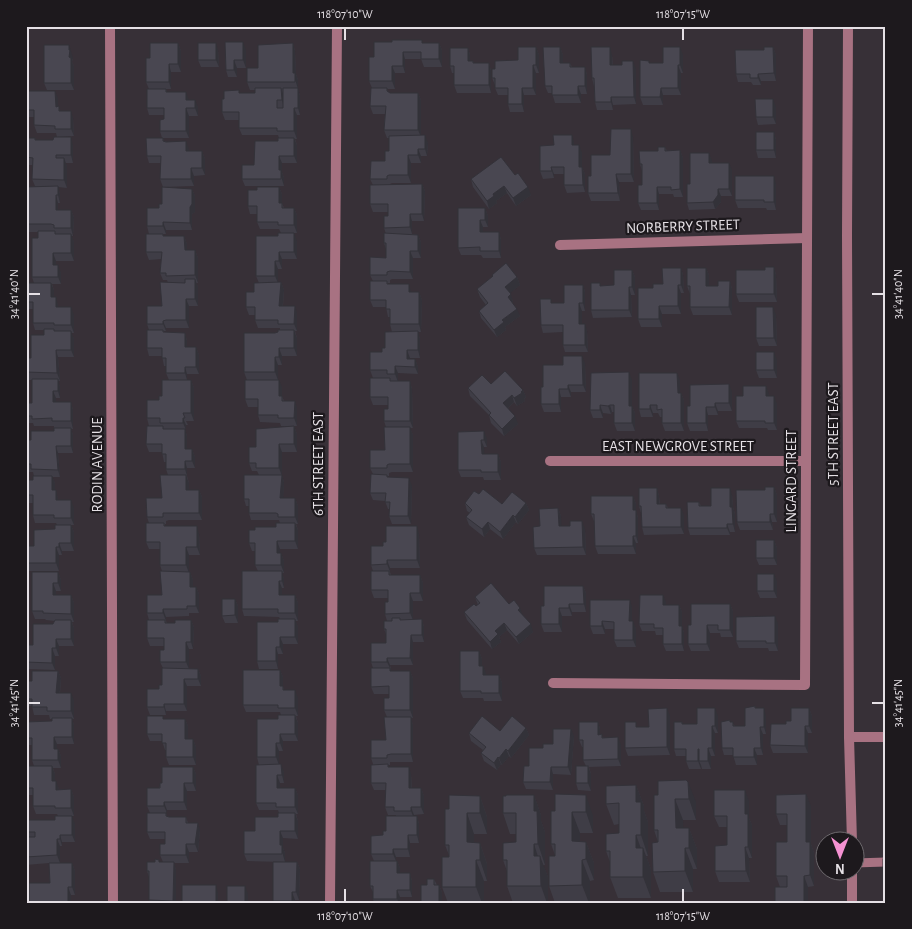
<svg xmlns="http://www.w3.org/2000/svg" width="912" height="929" viewBox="0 0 912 929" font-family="'Alegreya Sans',sans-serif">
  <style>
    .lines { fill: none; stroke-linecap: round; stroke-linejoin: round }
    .service { stroke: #a87282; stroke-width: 9 }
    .minor { stroke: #a87282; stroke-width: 10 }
    .tertiary { stroke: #a87282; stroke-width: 10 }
    .wall { fill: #3f3d46 }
    .shaded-wall { fill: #333239 }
    .building { fill: #494751; stroke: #333239 }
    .ticks { fill: none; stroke: #e5e0e5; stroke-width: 2 }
    .labels { text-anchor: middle; stroke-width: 4.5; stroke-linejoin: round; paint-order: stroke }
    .street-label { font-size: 15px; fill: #e5e0e5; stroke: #1d191d }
    .neatline { fill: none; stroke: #e5e0e5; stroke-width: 2 }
    .ticks-label { font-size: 12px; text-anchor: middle; fill: #e5e0e5 }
  </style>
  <rect width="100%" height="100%" fill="#373037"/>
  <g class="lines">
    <path class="service" d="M854,863L886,862"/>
    <g class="minor">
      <path d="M110,26L113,903"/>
      <path d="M560,245L807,238"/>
      <path d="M550,461H806"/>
      <path d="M553,683L805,685L808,26"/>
      <path d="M849,737H886"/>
      <path d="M330,903L337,26"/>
    </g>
    <g class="tertiary">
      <path d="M848,26L847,235L849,737L852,842"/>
      <path d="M852,872V903"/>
    </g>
  </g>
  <g class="wall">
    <path d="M225,42L246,50V68H237V77H228L226,70Z"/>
    <path d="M178,43L181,51V72H171V89H166L167,92L189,100L198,107V116H189V138H163L164,141L189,149V151H202L205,159V175L194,176V186L163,187L160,179L161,163H149L147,156L162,138L160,131L164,119V115H149L147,108L149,89L146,82L150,58Z"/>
    <path d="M293,43L295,51L296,74L298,80V89L300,96V115H297V139H295L297,145V163H282V172L284,178V186H245L242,179L278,141L279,138L278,135H242L239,128V120H225L222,112L224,99L240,93H255V90H250L247,82L258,68Z"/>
    <path d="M422,43H439L442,50V67H424L421,59H405V73H395V89H387L388,92L390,93H418L421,100V135L428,143L427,156H421V163H411V183H392L390,184V185L422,184L425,191L424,221H412V234L418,235L421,242V258H413V279H392L390,280V283H388V284L411,292H419L422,300L421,332H418L420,339V358H410V359H415L418,367V374L398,373V381H410L412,389L413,428H410L413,435V472H392L389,473V476H387L388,477L412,486L411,524H392L389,516V509H388L385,501L373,500L370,493L373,474L370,468L385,450L386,427L384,421L388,409V405H373L370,397L373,378L370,370L385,348L392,332L390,324V317H388L386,307H373L370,300L373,281L370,275L386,258V249L384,243L386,234L384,228L388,216V212H373L370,204L373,185L370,179L385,161L389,151V138H387L384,130L385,114H373L370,106L372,88L369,81L374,57Z"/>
    <path d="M536,47L539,55V73H536V95H524V112H510L508,104V95H498L495,88V85L492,78L495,69L518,60Z"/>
    <path d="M560,47L563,55V63H570L572,67H585L587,75V94H581V103H555L552,93H548L545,86Z"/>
    <path d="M773,47L776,55V81H761V85H753L751,82H738L736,74L764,50Z"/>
    <path d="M468,48L470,55V61H473L474,63H489L491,71V93H457L454,85V73H452L450,66Z"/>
    <path d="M218,50L219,67H201L198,60Z"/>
    <path d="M612,55L613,65L636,69V104L613,105V110H597L595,102L594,86L592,78Z"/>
    <path d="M683,55V73H681V95H663V105H643L640,97L663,63Z"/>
    <path d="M73,58L72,62L74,66V90H47L44,83Z"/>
    <path d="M26,91L58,98V106L60,111L73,118L74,136L57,137L56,133H37L34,125V117H27L26,115Z"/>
    <path d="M776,107V124L758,125L756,117Z"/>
    <path d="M774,132L776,140V158H758L756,150Z"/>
    <path d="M633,137L634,182H619L620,201H591L588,193L591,176L610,155Z"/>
    <path d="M26,138H35L36,140L73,145V163H65L67,166V188L58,187L60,194V203H58V210H71L74,217L73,236H71L74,242V261H56V265L61,273V284H52L54,290V297L58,305V307L74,315V333H71L74,339V357H58L60,381H58L60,387V398H56V402H71L73,410V429H71L73,435V453H58L60,477H52L55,483V490H56L58,500L74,508V525H71L74,532V551H62V555H59V571H28L26,566V546H34L55,529L57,525L56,523H35L33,515V503H28L26,499V480H33L34,476L33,472H26V440H31L54,431V426H34L33,423H26V403H32V380H26V358H31L44,335V330H35L33,323V309H26V283H34L32,277L38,238V232H26V187H46L35,186L32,179L33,165H26Z"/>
    <path d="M574,142V145L582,153V167L585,174V192L567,193L564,185V174H554V178L543,179L540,171L554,145Z"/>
    <path d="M665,147L667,151L680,150L683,158V197H674L673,194H659V210H641L638,203L642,185V171L640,164Z"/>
    <path d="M709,153L712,163L732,170V196H721V202L715,209L689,210L687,203L690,184Z"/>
    <path d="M515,175L531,195L516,206L507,193L496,201L497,203L489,209L473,187L471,179Z"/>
    <path d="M776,184V210H767L766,208H738L735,200Z"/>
    <path d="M279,187L282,194V203L284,208H294L297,215V233H281L279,229H260L257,222V214H250L248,206L257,190Z"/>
    <path d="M192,189L195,196V212L192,214V230H166V234H149L147,226L159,208Z"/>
    <path d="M485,208L488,216V227H483V232H499L501,240V258H483L481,255H461L458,248Z"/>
    <path d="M163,234L164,236H184L187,244V250H195L198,258V283H196L198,287V306H189V328H166V331H164V332L185,333L187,341V347H196L199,355V374H187V380H191L194,388V421H186L188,425H186L185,430L187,436V449H192L195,457V468H187V476L189,483V490H199L202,497V520H169L166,521V524H165V526L199,534L200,555H189V572H190L193,580V587H196L199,594V613H189V616L166,617V621L167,623H175L191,620L194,627L193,649H189V669H198L201,676V686H187V711H166V715H150L147,707L162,685L163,668L160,662L164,650V646H150L147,638L149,620L147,613L162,595V571L160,565V549H149L146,542L149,523L147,517L162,498L168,475L166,469V462H164L162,452H149L146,444L161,426H149L147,418L162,396L169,380L166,373V366H164L162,356H149L147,348L149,330L147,324L162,306L168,283L167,280H163L160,273L161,259L149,260L146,252Z"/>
    <path d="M256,236L297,241V259H282V269H278V282H281L284,290L283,306L297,313V331H295L297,338V356H282V365H278V380H247L244,372L275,333L278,332L280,330V328H258L255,320V315H249L246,307L254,292L259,283L256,276Z"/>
    <path d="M774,267L776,275L777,302H739L736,294L765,270Z"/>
    <path d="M681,268L683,275L684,293H681V314H662V327H641L638,319L653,288L663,284Z"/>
    <path d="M706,268L709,275V286H718L730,281L732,289V315H693L690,307V294L687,286Z"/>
    <path d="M632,270L635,277V295H631L632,317L593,318L591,310L601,286L614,285Z"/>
    <path d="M492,275L517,277L520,285L510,293L513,302L512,303L520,316L505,327L506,330L497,337L481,318L479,311L486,305L480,297L477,289L493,277Z"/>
    <path d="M583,285L585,292V311H582V324L587,331L588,352H565L563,345V332L543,333L541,325L553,303H564Z"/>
    <path d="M776,315L777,346H759L756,338Z"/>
    <path d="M777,360V378H759L756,370Z"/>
    <path d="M585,363L586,392H571V397H561V412H544L541,404L543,387L563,365Z"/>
    <path d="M632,380V406L635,413V431H617L614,423V412H612L611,414L603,413V418H593L590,410Z"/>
    <path d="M680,380V393H681L684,400V431H665L662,423V417H660L658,413H653V417H641L639,409Z"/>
    <path d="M491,384L523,390L526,397L524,399L525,401L517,406L514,402L508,408L518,424L504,436L491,423L489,415L470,396L468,388Z"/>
    <path d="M766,386L769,396L777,404V430H768L767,428H739L736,421L743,396Z"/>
    <path d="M282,387V396L284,401L297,408V426H281L280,423L260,422L258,415V407H248L245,399Z"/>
    <path d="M732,392V411H718V415H708V431H690L687,423L690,406Z"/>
    <path d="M294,426L297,434V452H282V476L284,482L283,498H295L298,506V524H296L298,530V549H280V553H281L284,561V573H282L284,579V588H282V595H295L298,603V621H295L298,627V644H283V654H278V669H259L257,661L278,622L280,619L279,617L244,616L242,609L258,571L255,565V551H252L249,543L255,530L276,527L280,523L279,520H251L249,513V506H246L244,499L259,475L257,471H252L249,463L256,447Z"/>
    <path d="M458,432L487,439V447H484V454H498L501,462V480H484L483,477H461L458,470Z"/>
    <path d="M774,487L777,495V522H772L773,530H740L737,522L765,490Z"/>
    <path d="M657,488L659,496L660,504H666L668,508L684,515V534L644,535L642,527L641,513L639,506Z"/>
    <path d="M479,494L502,504L526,503L529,510L518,524L516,522L503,539L490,529L484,537L469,525L466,517L470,513L467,511L465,503Z"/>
    <path d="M732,495L733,507L735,514V532H730V535H690L688,528L699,502L701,506H711Z"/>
    <path d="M633,496L636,504V510L638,518V543H636V554H598L595,546V521H594L591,514Z"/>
    <path d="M558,508L561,516V526L585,529L586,555H537L534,548L540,526Z"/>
    <path d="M419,534L420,568H390V572L391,575H420L423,583V601H413V620L422,619L424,627V642H413V665H390L391,671H410L413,678V718H411L413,725V762H390V765H388L389,767L411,774L412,788H421L424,796V814L414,815V816H417L419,824V843H410V857H396V861H397L400,868V873H410L412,881V897H400V903H374L373,899V892L370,886L374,861L371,854L396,816V815H388L385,807L386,790H374L371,783L373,764L371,758L386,740L387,717L384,710L389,698V694H374L371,687L373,668L371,662L386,643V634L384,629L387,621L385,614L388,602V598H374L371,590L373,571L371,565L386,542Z"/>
    <path d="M774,540L777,548V565H759L756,558Z"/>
    <path d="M58,572L61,580V591H56V595H71L74,603V622H72L74,628V646H59V656H55V670L27,669L26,667V645H33L53,624L55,621L46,620L45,619H35L32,611Z"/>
    <path d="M777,581V598H760L757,591Z"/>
    <path d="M583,586L586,593V612H572V616H562V632H544L541,624L544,606Z"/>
    <path d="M475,597L509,604L523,616L533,632L519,644L507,630L499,637L501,642L492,649L467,620L464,612L478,605Z"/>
    <path d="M235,599L238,606V623H225L222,616Z"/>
    <path d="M666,602V605H679L682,612V626L684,633V651H666L663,644V635H656L655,631H642L639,624Z"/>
    <path d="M730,604L733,611V637H721L720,633H710V651H691L688,644L691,625Z"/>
    <path d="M632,607V621L636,629V647H617L614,640V629H605V634H593L590,626Z"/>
    <path d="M778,624V651H769L768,648H739L736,641Z"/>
    <path d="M479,651L482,659V666H483L486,675H499L502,683V701H484L483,698H463L460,691Z"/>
    <path d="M280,670L283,677V686L284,690L298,698V716H296L298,723V741H283V751H279V764L284,772V783H280V788H295L298,795V814H296L298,821V839L283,838V848L285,853V862L247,861L244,854L255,831L278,817L279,813L278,810H259L256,803L259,765L257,757L281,715L280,712H246L243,705Z"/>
    <path d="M58,671L61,678L60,693L74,700V719H72L74,725V744H57V749H58L61,756V768H53L55,774V781L59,789V790L71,789L74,797V816H58L57,814H36L33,806V795H28L26,789V766H34L32,760V745H28L26,739V722L52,721V719H50L49,715H34L32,706H26V681H32Z"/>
    <path d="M755,706L756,708L766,716V734H763V755H757V765H736L733,755H724L722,748L731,722L735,726H745Z"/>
    <path d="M809,708L812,716V733H808V753H773L770,745L786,724Z"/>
    <path d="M670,716V755L628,756L625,748L638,727H649Z"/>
    <path d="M718,716V733H715V756H711V769H702L701,765V769H689L686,761V756H676L674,749L682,722L683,724H697Z"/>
    <path d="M165,719H185L188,726V739H193L196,747V765H169L166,757V750H165L162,741H150L147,734Z"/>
    <path d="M598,722L600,729V735L604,738L621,745V766L589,767L591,774V791L578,790L576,783L586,766L583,760V747H582L579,740Z"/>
    <path d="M526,728L529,735L511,758L509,756L502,765L501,764L497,770L484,761L481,753L483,750L471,741L469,733Z"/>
    <path d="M574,736L571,775L553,774V790L526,789L523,782L529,766L543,748Z"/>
    <path d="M193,767L196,774V791H187V810H167L166,813L167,816L169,817H186L188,823L200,830L198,852H189V863H174L176,870V903H150L149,900V877L147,871L159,860V862H163L160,855L165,844V839H150L147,832L150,813L147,806L162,783Z"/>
    <path d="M658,781L696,802V820H683V828H689L697,849V869H693V892H660L653,872L658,842L654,830L658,795Z"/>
    <path d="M636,785L644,806V811L648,822V856H646L651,869V898H618L610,877V862L606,851L619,833V824L614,825L606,804Z"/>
    <path d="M555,794L593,816V833H580V842H586L594,863V880L590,881V903H555L549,886L555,855L551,844L555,811Z"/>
    <path d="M534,795L541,815V821L545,832V865H543L548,877V903H513L507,886V871L503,860L516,842V834H510L503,813Z"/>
    <path d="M480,796L487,817V834H474V843H480L487,864V881H484V903H448L442,887L449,855L445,845L449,809Z"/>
    <path d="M749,801V818L752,825V858H749L750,882H719L715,871L727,845V827H719L714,816Z"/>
    <path d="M811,806V844L814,853V886L808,887V903H775L780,887L776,876L787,842V825H780L776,814Z"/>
    <path d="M26,820L75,824V842H62V846H60V863H72L75,871V895H71V903H29V902L50,883L49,863L26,865Z"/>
    <path d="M886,859V890L883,883Z"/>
    <path d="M297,862L300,869L299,900H295V903H273V901Z"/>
    <path d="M434,879L437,885H439L442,892V903H421V902L427,885Z"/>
  </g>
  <g class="shaded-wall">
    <path d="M243,42L246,50V68L243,60Z"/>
    <path d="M178,43L181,51V72L178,64Z"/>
    <path d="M216,43L218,50L219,67L216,60Z"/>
    <path d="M293,43L295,51L296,74L298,80V89L300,96V115L298,108V89L293,73Z"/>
    <path d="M439,43L442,50V67L439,59Z"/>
    <path d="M69,45L73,58L72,62L74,66V90L71,83L69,57Z"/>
    <path d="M536,47L539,55V73L536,65Z"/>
    <path d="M560,47L563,55V71L560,63Z"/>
    <path d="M610,47L612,55L613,73L610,65Z"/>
    <path d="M680,47L683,55V73L680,65Z"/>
    <path d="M773,47L776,55V81L774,73Z"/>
    <path d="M468,48L470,55V69L468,61Z"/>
    <path d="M403,52L405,59V73L403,66Z"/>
    <path d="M234,60L237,68V77L234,70Z"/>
    <path d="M633,61L636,69V104L634,97Z"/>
    <path d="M489,63L491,71V93L489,85Z"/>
    <path d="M169,64L171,72V89L169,82Z"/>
    <path d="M533,65L536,73V95L533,88Z"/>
    <path d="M678,65L681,73V95L678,88Z"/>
    <path d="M392,66L395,73V89L392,81Z"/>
    <path d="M585,67L587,75V94L585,86Z"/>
    <path d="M758,74L761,81V85L758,78Z"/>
    <path d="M578,86L581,94V103L578,95Z"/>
    <path d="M281,88L284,96V108L282,100Z"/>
    <path d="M522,88L524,95V112L522,104Z"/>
    <path d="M661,88L663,95V105L660,97Z"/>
    <path d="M55,91L58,98V114L56,107Z"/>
    <path d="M186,92L189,100V107L186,100Z"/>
    <path d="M418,93L421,100V137L418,130Z"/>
    <path d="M611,97L613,105V110L611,102Z"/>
    <path d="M773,99L776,107V124L773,117Z"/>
    <path d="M195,100L198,107V116L195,108Z"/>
    <path d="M186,108L189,116V138L186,131Z"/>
    <path d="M294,108L297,115V139L294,131Z"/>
    <path d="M71,111L73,118L74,136L71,129Z"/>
    <path d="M631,129L633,137L634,182L631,174Z"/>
    <path d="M774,132L776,140V158L774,150Z"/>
    <path d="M425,135L428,143L427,156L425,149Z"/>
    <path d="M572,135L574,142V153L572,145Z"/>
    <path d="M71,137L73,145V163L71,155Z"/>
    <path d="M294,138L297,145V163L294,156Z"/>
    <path d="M186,141L189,149V159L186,151Z"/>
    <path d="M579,145L582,153V174L579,167Z"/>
    <path d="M418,149L421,156V163L418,155Z"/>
    <path d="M680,150L683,158V197L680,189Z"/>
    <path d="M202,151L205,159V175L202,168Z"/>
    <path d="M709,153L712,161V170L709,163Z"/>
    <path d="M408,155L411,163V183L408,175Z"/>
    <path d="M279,156L282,163V172L284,178V186L279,170Z"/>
    <path d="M64,158L67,166V188L64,180Z"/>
    <path d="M729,163L732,170V196L729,189Z"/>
    <path d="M551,167L554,174V178L552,171Z"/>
    <path d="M582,167L585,174V192L583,185Z"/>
    <path d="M191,168L194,176V186L191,179Z"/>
    <path d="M616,174L619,182L620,201L618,193Z"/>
    <path d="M774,176L776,184V210L774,202Z"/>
    <path d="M422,184L425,191L424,221L422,214Z"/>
    <path d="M58,186L60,194V203L58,195Z"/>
    <path d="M504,186L507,193L496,201L497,203L489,209L487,201L493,194Z"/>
    <path d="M279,187L282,194V211L279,203Z"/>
    <path d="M528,187L531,195L516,206L513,198Z"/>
    <path d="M657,187L659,194V210L657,203Z"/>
    <path d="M192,189L195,196V212L192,214V230L190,223V207Z"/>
    <path d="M718,189L721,196V202L715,209L713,202Z"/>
    <path d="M56,195L58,203V217L56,210Z"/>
    <path d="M294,208L297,215V233L294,225Z"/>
    <path d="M485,208L488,216V227L485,220Z"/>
    <path d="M71,210L74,217L73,236L71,228Z"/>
    <path d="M410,214L412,221V234L410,227Z"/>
    <path d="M480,220L483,227V240L480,232Z"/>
    <path d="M163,222L166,230V234L163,226Z"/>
    <path d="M499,232L501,240V258L499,251Z"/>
    <path d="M294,233L297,241V259L294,252Z"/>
    <path d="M71,234L74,242V261L71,253Z"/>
    <path d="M418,235L421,242V258L418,251Z"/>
    <path d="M184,236L187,244V258L185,250Z"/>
    <path d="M195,250L198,258V283L195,275Z"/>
    <path d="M410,251L413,258V279L410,272Z"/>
    <path d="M279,252L282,259V269L279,261Z"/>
    <path d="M53,253L56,261V273L53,265Z"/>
    <path d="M275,261L278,269V283L275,276Z"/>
    <path d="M58,265L61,273V284L58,277Z"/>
    <path d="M774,267L776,275L777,302L774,294Z"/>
    <path d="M681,268L683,275L684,293L681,285Z"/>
    <path d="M706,268L709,275V293L706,286Z"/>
    <path d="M632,270L635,277V295L632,287Z"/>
    <path d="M517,277L520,285L508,295L505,287Z"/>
    <path d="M195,279L198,287V306L195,299Z"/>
    <path d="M730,281L732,289V315L729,307Z"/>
    <path d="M281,282L284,290L282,313L279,306Z"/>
    <path d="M51,283L54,290V305L51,297Z"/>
    <path d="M409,284L411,292V300L409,292Z"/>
    <path d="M583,285L585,292V311L583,303Z"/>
    <path d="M678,285L681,293V314L678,306Z"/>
    <path d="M629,287L631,295L632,317L629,310Z"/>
    <path d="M419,292L422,300L421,332L419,324Z"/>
    <path d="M511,294L513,302L510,305L508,297Z"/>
    <path d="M56,297L58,305V315L56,307Z"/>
    <path d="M186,299L189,306V328L186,320Z"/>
    <path d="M579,303L582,311V331L579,324Z"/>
    <path d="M295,306L297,313V331L294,324Z"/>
    <path d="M659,306L662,314V327L659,319Z"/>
    <path d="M71,307L74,315V333L71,325Z"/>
    <path d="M773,307L776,315L777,346L774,338Z"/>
    <path d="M517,309L520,316L505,327L506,330L497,337L494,330L502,320Z"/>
    <path d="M163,321L166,328V331L163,324Z"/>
    <path d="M585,324L587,331L588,352L585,345Z"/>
    <path d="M294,330L297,338V356L294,348Z"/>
    <path d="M71,331L74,339V357L71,350Z"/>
    <path d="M418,331L420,339V358L418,350Z"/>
    <path d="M185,333L187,341V355L185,347Z"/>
    <path d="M196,347L199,355V374L196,367Z"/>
    <path d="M279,348L282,356V365L279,357Z"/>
    <path d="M56,350L58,357L60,381L57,373Z"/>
    <path d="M407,350L410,358V367L407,359Z"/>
    <path d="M774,352L777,360V378L774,370Z"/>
    <path d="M582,356L585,363L586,392L583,385Z"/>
    <path d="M275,357L278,365V380L275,372Z"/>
    <path d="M415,359L418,367V374L415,367Z"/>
    <path d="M395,366L398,373V382L395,374Z"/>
    <path d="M185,367L187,374V380L185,373Z"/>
    <path d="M629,372L632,380V413L629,406Z"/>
    <path d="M677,373L680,380V400L678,393Z"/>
    <path d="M58,379L60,387V398L58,391Z"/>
    <path d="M191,380L194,388V421L191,413Z"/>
    <path d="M279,380L282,387V403L279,396Z"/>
    <path d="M410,381L412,389L413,428L410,421Z"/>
    <path d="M729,384L732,392V411L729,403Z"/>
    <path d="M568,385L571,392V397L568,389Z"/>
    <path d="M766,386L769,394V404L766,396Z"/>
    <path d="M559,389L561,397V412L559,404Z"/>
    <path d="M523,390L526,397L524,399L525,401L517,406L514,398Z"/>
    <path d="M53,391L56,398V410L53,402Z"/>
    <path d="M681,393L684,400V431L681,423Z"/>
    <path d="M512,395L514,402L506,410L503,403Z"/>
    <path d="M774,396L777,404V430L774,423Z"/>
    <path d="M295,401L297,408V426L294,418Z"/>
    <path d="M71,402L73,410V429L71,421Z"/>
    <path d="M715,403L718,411V415L715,407Z"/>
    <path d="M600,405L603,413V418L600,410Z"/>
    <path d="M610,405L612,412L611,414L608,406Z"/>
    <path d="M650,405L653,413V417L650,409Z"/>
    <path d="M632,406L635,413V431L632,423Z"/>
    <path d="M706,407L708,415V431L706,423Z"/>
    <path d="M515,416L518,424L504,436L502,429Z"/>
    <path d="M183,418L186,425V430L183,423Z"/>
    <path d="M294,426L297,434V452L294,444Z"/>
    <path d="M410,427L413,435V472L410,464Z"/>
    <path d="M71,428L73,435V453L71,446Z"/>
    <path d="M185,429L187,436V457L185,449Z"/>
    <path d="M484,431L487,439V447L484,440Z"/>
    <path d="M481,440L484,447L485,462L482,454Z"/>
    <path d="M279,444L282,452V476L279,468Z"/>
    <path d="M56,446L58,453L60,477L58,470Z"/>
    <path d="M192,449L195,457V468L192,461Z"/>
    <path d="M498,454L501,462V480L498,472Z"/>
    <path d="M185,461L187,468V476L185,469Z"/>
    <path d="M186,475L189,483V497L186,490Z"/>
    <path d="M282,475L284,482L283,506L280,498Z"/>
    <path d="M52,476L55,483V498L52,490Z"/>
    <path d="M409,478L412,486L411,524L408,516Z"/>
    <path d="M774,487L777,495V522L774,514Z"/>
    <path d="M657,488L659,496L660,511L657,504Z"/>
    <path d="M730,488L732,495L733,507L735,514V532L733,524L730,507Z"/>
    <path d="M56,490L58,498V508L56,500Z"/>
    <path d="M199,490L202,497V520L199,513Z"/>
    <path d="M633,496L636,504V518L633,510Z"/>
    <path d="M295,498L298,506V524L295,517Z"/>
    <path d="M71,500L74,508V525L71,518Z"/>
    <path d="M526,503L529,510L518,524L515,517Z"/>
    <path d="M558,508L561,516L562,534L559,526Z"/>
    <path d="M681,508L684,515V534L681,527Z"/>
    <path d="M636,510L638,518V543L636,536Z"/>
    <path d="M770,514L772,522L773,530L770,522Z"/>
    <path d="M513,515L516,522L503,539L500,532Z"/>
    <path d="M582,521L585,529L586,555L583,547Z"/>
    <path d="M488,522L490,529L484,537L482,529Z"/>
    <path d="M295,523L298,530V549L295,541Z"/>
    <path d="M727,524L730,532V535L727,528Z"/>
    <path d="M71,525L74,532V551L71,543Z"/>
    <path d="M197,526L199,534L200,555L197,547Z"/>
    <path d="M417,526L419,534L420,568L417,560Z"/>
    <path d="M633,536L636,543V554L633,546Z"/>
    <path d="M774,540L777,548V565L774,558Z"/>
    <path d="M277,541L280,549V561L277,553Z"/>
    <path d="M59,543L62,551V555L59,547Z"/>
    <path d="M56,547L59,555V571L56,563Z"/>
    <path d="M186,547L189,555V573L186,565Z"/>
    <path d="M281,553L284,561V573L281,565Z"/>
    <path d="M387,560L390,568V572L387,564Z"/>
    <path d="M282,571L284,579V588L282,581Z"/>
    <path d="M58,572L61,580V591L58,583Z"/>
    <path d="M190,572L193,580V594L190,587Z"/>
    <path d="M774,574L777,581V598L774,591Z"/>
    <path d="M420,575L423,583V601L420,593Z"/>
    <path d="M279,581L282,588V603L279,595Z"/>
    <path d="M53,583L56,591V603L53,595Z"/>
    <path d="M583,586L586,593V612L584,604Z"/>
    <path d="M196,587L199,594V613L196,606Z"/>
    <path d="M410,593L413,601V620L410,613Z"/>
    <path d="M71,595L74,603V622L71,614Z"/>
    <path d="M295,595L298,603V621L295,613Z"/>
    <path d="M663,595L666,602V612L663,605Z"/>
    <path d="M235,599L238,606V623L235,615Z"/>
    <path d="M630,600L632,607V629L629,621Z"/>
    <path d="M569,604L572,612V616L569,608Z"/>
    <path d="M730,604L733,611V637L730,630Z"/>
    <path d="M679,605L682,612V626L684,633V651L682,644L679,626Z"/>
    <path d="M520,608L523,616L518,610Z"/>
    <path d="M559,608L562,616V632L559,624Z"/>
    <path d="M163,609L166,617V621L163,613Z"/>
    <path d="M775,616L778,624V651L775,643Z"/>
    <path d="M295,619L298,627V644L295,637Z"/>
    <path d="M422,619L424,627V642L422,635Z"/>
    <path d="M71,620L74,628V646L71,639Z"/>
    <path d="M191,620L194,627L193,649L191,642Z"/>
    <path d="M602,621L605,629V634L602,626Z"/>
    <path d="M633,621L636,629V647L633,640Z"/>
    <path d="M504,623L507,630L499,637L501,642L492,649L490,642L495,631Z"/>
    <path d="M531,624L533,632L519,644L516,637Z"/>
    <path d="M707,625L710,633V651L707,644Z"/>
    <path d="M411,635L413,642V665L410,658Z"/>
    <path d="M280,637L283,644V654L280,647Z"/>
    <path d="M56,639L59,646V656L56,648Z"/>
    <path d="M186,642L189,649V669L186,662Z"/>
    <path d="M276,647L278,654V669L276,661Z"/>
    <path d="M52,648L55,656V670L52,663Z"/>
    <path d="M479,651L482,659V673L479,666Z"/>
    <path d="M387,658L390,665V668L392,675L390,671V668L387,662Z"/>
    <path d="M483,666L486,673V683L483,675Z"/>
    <path d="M198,669L201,676V686L198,679Z"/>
    <path d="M280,670L283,677V693L280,686Z"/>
    <path d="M58,671L61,678L59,700L56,693Z"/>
    <path d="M410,671L413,678V718L410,710Z"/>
    <path d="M499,675L502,683V701L499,693Z"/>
    <path d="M184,679L187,686V711L184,704Z"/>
    <path d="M295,690L298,698V716L295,708Z"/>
    <path d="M71,693L74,700V719L71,711Z"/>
    <path d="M164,704L166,711V715L164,707Z"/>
    <path d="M667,708L670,716V755L667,747Z"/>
    <path d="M715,708L718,716V733L715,726Z"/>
    <path d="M764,708L766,716V734L764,727Z"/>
    <path d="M809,708L812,716V733L809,726Z"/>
    <path d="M295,715L298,723V741L295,734Z"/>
    <path d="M411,717L413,725V762L411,754Z"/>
    <path d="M72,718L74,725V744L72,737Z"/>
    <path d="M185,719L188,726V747L185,739Z"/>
    <path d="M598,722L600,729V742L598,735Z"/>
    <path d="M712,726L715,733V756L712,748Z"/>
    <path d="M805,726L808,733V753L805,746Z"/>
    <path d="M760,727L763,734V755L761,748Z"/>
    <path d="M526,728L529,735L511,758L508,751Z"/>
    <path d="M571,729L574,736L571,775L568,767Z"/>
    <path d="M280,734L283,741V751L280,743Z"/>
    <path d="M54,737L57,744V756L54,749Z"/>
    <path d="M618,737L621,745V766L618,759Z"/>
    <path d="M193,739L196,747V765L193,757Z"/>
    <path d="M276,743L279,751V765L276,757Z"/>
    <path d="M708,748L711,756V769L708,761Z"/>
    <path d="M754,748L757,755V765L754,757Z"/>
    <path d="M58,749L61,756V768L58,760Z"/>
    <path d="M506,749L509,756L502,765L499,758Z"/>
    <path d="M698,749L701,756L699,761L701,765V769L698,761Z"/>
    <path d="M498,757L501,764L497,770L494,763Z"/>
    <path d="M281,764L284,772V783L282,775Z"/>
    <path d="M52,766L55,774V789L52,781Z"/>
    <path d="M588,766L591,774V791L588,783Z"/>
    <path d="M193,767L196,774V791L193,783Z"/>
    <path d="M409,767L411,774L412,796L409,788Z"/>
    <path d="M551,767L553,774V790L550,782Z"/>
    <path d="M277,775L280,783V795L277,788Z"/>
    <path d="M56,781L59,789V798L56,790Z"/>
    <path d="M688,782L696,802V820L689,799Z"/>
    <path d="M184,783L187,791V810L184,802Z"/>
    <path d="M636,785L644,806V811L648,822V856L641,835L636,802Z"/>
    <path d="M295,788L298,795V814L295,807Z"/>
    <path d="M421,788L424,796V814L421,807Z"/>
    <path d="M71,789L74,797V816L71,808Z"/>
    <path d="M745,790L749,801V818L752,825V858L748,847L745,814Z"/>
    <path d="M806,794L811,806V844L814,853V886L810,875L806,842Z"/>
    <path d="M534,795L541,815V821L545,832V865L538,844L534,811Z"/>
    <path d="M586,795L593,816V833L586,812Z"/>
    <path d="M480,796L487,817V834L480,813Z"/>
    <path d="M675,799L683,820L684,848L676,828Z"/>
    <path d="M164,802L167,810V813L164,806Z"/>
    <path d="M411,807L414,815V819L411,811Z"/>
    <path d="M572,812L580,833V862L572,841Z"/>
    <path d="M295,813L298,821V839L295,831Z"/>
    <path d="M467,813L474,834V863L467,842Z"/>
    <path d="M72,816L75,824V842L72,835Z"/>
    <path d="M417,816L419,824V843L417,835Z"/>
    <path d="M198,823L200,830L198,852L195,844Z"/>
    <path d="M689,828L697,849V869L689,848Z"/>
    <path d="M280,831L283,838V848L285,853V862L280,845Z"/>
    <path d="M60,835L62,842V846L60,839Z"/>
    <path d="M408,835L410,843V857L408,849Z"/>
    <path d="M636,835L643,854V848L651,869V898L643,877L636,848Z"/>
    <path d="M57,839L60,846V863L57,855Z"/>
    <path d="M586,842L594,863V880L586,859Z"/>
    <path d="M480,843L487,864V881L480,860Z"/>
    <path d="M186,844L189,852V863L186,855Z"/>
    <path d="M534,844L540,863V856L548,877V903H547L541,886L534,856Z"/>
    <path d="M745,847L749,858L750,882L746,871Z"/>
    <path d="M685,848L693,869V892L685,871Z"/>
    <path d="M393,849L396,857V861L393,854Z"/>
    <path d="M476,860L484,881V903H482L476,887Z"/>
    <path d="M582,860L590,881V903H589L582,885Z"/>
    <path d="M397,861L400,868V881L397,873Z"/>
    <path d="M174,862L176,870V903H174L173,901Z"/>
    <path d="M297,862L300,869L299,900L296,892Z"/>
    <path d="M72,863L75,871V895L72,887Z"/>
    <path d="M26,871L27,873V896L26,894Z"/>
    <path d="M410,873L412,881V897L410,890Z"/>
    <path d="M804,876L808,887V903H804Z"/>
    <path d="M216,885L218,893V903H216Z"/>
    <path d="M439,885L442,892V903H439Z"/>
    <path d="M245,886L248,894V903H245Z"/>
    <path d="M68,887L71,895V903H69L68,902Z"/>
    <path d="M397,890L400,897V903H399L397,899Z"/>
    <path d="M292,892L295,900V903H293L292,901Z"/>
  </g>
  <g class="building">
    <path d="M392,40H422V43H439V59H421V52H403V66H392V81H369V57H374V42H392Z"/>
    <path d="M225,42H243V60H234V70H226Z"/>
    <path d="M150,43H178V64H169V82H146V58H150Z"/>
    <rect x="198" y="43" width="18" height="17"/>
    <path d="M293,43V73H295V82H247V68H258V45Z"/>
    <path d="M44,45H69V50H70L69,57L71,58V83H44Z"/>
    <path d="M518,47H536V65H533V88H522V104H508V88H495V78H492V69H495V61L518,60Z"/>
    <path d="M543,47H560V63H570V67H585V86H578V95H552V86H545Z"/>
    <path d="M591,47H610V65H622V61H633L634,97H611V102H595L594,78H592Z"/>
    <path d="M663,47H680V65H678V88H661L660,97H640V60L649,61V63H663Z"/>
    <path d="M764,47H773L774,73L758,74V78H750V74H736L735,50H764Z"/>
    <path d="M450,48H468V61H473V63H489V85H454V66H450Z"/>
    <path d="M255,88H281L282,100H277V108H283V88H298V108H294V131H277V128H239V112H222V99H224V91L239,90V93H255Z"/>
    <path d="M371,88H387V91L390,93H418V130H384L386,106H370Z"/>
    <path d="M147,89H166V92H186V100H195V108H186V131H160V120L164,119V108H147Z"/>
    <path d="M26,91H55L56,107L59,106V111H71V129H55V126L34,125V110H26Z"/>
    <path d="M755,99H773V117H756Z"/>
    <path d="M611,129H631V174H616L618,193H588V176H591V155H610Z"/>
    <rect x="756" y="132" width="18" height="18"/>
    <path d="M425,135V149H418V155H408V175H389L387,176V179H370L371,161H385V151H389V136Z"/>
    <path d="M553,135H572V145H579V167H582L583,185H564V167H551L552,171H540V146L554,145Z"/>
    <path d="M54,137H71V155H56V158H64V180L32,179L33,158L26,157V138H35V140H53Z"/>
    <path d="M146,138H163V141L166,142L186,141V151H202V168H191V179H160L161,156H147Z"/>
    <path d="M278,138H294V156H279V170H281V179H242V165H254L255,141H278Z"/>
    <path d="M658,147H665V151L680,150V189L671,190V187H657V203H638V185H642V164H640L639,151H658Z"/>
    <path d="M690,153H709V163H729V189H718V195L713,202L687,203V184H690Z"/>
    <path d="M501,157L515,175L518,173L528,187L513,198L504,186L493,194L494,196L487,201L471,179Z"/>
    <path d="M735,176H774V202H764V200H735Z"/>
    <path d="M422,184V214H410V227L384,228V216H388V204H370V185Z"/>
    <path d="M58,186V195H56V210H71V228H54V225L51,224H26V187Z"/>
    <path d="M162,187L192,189V204L190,207V223L163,222V226H147V208H159V204H162Z"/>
    <path d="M257,187H279V203H282V208H294V225H278V222H257V206H248V190H257Z"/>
    <path d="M458,208H485V220H480V232H499V251H480V247L458,248Z"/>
    <path d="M38,231H55V234H71V253H53V265H58V277H32V238H38Z"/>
    <path d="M278,233H294V252H279V261H275V276H256V236H278Z"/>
    <path d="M384,233L418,235V251H410V272L390,271L387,272V275H370V257L386,258V243H384Z"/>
    <path d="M146,234H163V236H184L185,250H195V275L166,276V273H160L162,252H146Z"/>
    <path d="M506,263L517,277L505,287L511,294L508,297L517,309L502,320L504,322L494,330L479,311L488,303L477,289L493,276L492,275Z"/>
    <path d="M765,267H774V294H736V270H765Z"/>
    <path d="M662,268H681V285H678V306H659V319H638V288H653V284H663Z"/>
    <path d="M687,268H706V286H718V281H730L729,307H690V286H687Z"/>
    <path d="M614,270H632V287H629V310H591V283H600V286L614,285Z"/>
    <path d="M185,279H195V299H186V320H166L163,321V324H147V306H162L160,282L185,283Z"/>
    <path d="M370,281H387V284H409V292H419V324H390V309H386V300H370Z"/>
    <path d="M281,282L279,306H295L294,324H278V320H255V307H246V292H254V283Z"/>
    <path d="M26,283H51V297H56V307H71V325H54V323H33V302H26Z"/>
    <path d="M564,285H583V303H579V324H585V345H563V325H541L540,299H551V303H564Z"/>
    <path d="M756,307H773L774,338H756Z"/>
    <path d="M44,329H54V331H71V350H56L57,373L26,372V358H31V335H44Z"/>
    <path d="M147,330H163V332L185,333V347H196V367H185V373H166V358H162V348H147Z"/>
    <path d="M278,330H294V348H279V357H275V372H244V333H275L278,332Z"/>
    <path d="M418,331V350H407V359H415V367L395,366V374H387V370H370V352H382V348H385V332Z"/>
    <rect x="756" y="352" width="18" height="18"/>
    <path d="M563,356H582L583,385H568V389H559V404H541V387H543V365H563Z"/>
    <path d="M505,371L523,390L521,392L522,393L514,398L512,395L503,403L515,416L502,429L489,415L491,413L468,388L482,375L491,384Z"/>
    <path d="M629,372V406H632V423H614V405H610L608,406L600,405V410H590L591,373Z"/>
    <path d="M639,373H677L678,393H681V423H662V409L657,410V405H650V409H639Z"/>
    <path d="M370,378H390V381H410V421H384V409H388V397H370Z"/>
    <path d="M32,379H58V391H53V402H71V421H52V418L32,419V416H26V403H32Z"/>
    <path d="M162,380H191V413H183L185,418H183V423H160V418H147V400H159V396H162Z"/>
    <path d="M245,380H279V396H282V401H295L294,418H278V415H258V399H245Z"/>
    <path d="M729,384V403H715V407H706V423H687V406H690V385Z"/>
    <path d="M743,386H766V396H774V423H765V421H736V396H743Z"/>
    <path d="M147,426H163V429H185V449H192V461H185V469H166V454H162V444H146Z"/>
    <path d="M294,426V444H279V468H256V463H249V447H256V429Z"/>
    <path d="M384,427H410V464H389L387,465V468H370V450H385Z"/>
    <path d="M54,428H71V446H56L58,470L31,469V464H26V440H31V431H54Z"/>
    <path d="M484,431V440H481L482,454H498V472H481V470H458V432Z"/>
    <path d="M371,474L387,475V477L409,478L408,516H389L390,502H385L386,493H370Z"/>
    <path d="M160,475H186V490H199V513H163V517H147L146,498H162Z"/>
    <path d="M244,475H282L280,498H295V517H278V514L276,513H249V499H244Z"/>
    <path d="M33,476H52V490H56V500H71V518H54V515H33V495H26V480H33Z"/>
    <path d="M765,487H774V514H770V522H737L736,490H765Z"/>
    <path d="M639,488H657V504H666V508H681V527H642L641,506H639Z"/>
    <path d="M711,488H730V507H732L733,524H727V528H688L687,502H699V506H711Z"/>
    <path d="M483,489L502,504L512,492L526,503L515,517L513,515L500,532L488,522L482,529L466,517L472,510L465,503L474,491L479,494Z"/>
    <path d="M591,496H633V510H636V536H633V546H595L594,514H591Z"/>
    <path d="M558,508L559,526H570V521H582L583,547L534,548L533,527L540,526L539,509Z"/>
    <path d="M146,523H164V526H197V547H186V565H160V542H146Z"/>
    <path d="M276,523H295V541H277V553H281V565H255V543H249V530H255V527H276Z"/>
    <path d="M55,525H71V543H59V547H56V563H26V546H34V530L55,529Z"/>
    <path d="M386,526H417V560H387V564L371,565V546H383V542H386Z"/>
    <rect x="756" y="540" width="18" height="18"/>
    <path d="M160,571L190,572V587H196V606H187V609H163V613H147V595H162Z"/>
    <path d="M242,571H282V581H279V595H295V613H278V609H242Z"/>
    <path d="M371,571H389V575H420V593H410V613L385,614V602H388V590H371Z"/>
    <path d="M32,572H58V583H53V595H71V614L43,613V611H32Z"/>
    <rect x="757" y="574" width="17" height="17"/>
    <path d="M491,583L509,604L514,600L520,608L518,610L531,624L516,637L504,623L495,631L498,634L490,642L464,612L474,604L476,606L480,603L475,597Z"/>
    <path d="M544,586H583L584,604H569V608H559V624H541V606H544Z"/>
    <path d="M640,595H663V605H679V626H682V644H663V628H654V624H639Z"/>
    <path d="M222,599H235V615L222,616Z"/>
    <path d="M590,600H630L629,621H633V640H614V622L602,621V626H590Z"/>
    <path d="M691,604H730V630H718V625H707V644H688V625H691Z"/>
    <path d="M775,616V643H766V641H736V617Z"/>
    <path d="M392,618H400V620L422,619V635H411L410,658H387V662H371V643H386V629H384V621H392Z"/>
    <path d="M278,619H295V637H280V647H276V661H257V622H278Z"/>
    <path d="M55,620H71V639H56V648H52V663L26,662V645H33V624H53Z"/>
    <path d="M147,620H165V623H175V620H191V642H186V662H160V650H164V638H147Z"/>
    <path d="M460,651H479V666H483V675H499V693H481V691H460Z"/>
    <path d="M162,668L198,669V679H184V704H164V707H147V689H159V685H162Z"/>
    <path d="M371,668H390V671H410V710H384V698H389V686L371,687Z"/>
    <path d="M243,670H280V686H283V690H295V708H278V705H243Z"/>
    <path d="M32,671H58L56,693H71V711H47V707H32V699H26V681H32Z"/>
    <path d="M755,706V708H764V727H760L761,748H754V757H733V748H722L721,722L730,720V722H733V726H745V708Z"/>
    <path d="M667,708V747L625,748V722H636V727H649L648,709Z"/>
    <path d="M697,708H715V726H712V748H708V761H699V749H698V761H686V749H674V722H682V724H697Z"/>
    <path d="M791,708H809V726H805V746L770,745L771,724H786V721H791Z"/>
    <path d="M278,715H295V734H280V743H276V757H257V719H278Z"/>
    <path d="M147,716H163V719H185V739H193V757H166V743H162V734H147Z"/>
    <path d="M482,716L500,731L512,716L526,728L508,751L506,749L499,758L498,757L494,763L481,753L486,747L469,733Z"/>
    <path d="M384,717H411V754H391L387,755V758H371V740H386Z"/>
    <path d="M52,718H72V737H54V749H58V760H32V738H26V722L52,721Z"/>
    <path d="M579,722H598V735L602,734V738L618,737V759L583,760V740H579Z"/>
    <path d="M553,729H571L568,767H551L550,782H523L524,766H529V748H543V744H553Z"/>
    <path d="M281,764L282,775H277V788H295V807H276V803H256V765Z"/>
    <path d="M388,764V767H409V788H421V807H411V811H394V807H385L386,783H371V765Z"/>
    <path d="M26,766H52V781H56V790L71,789V808H55V806H33V788H26Z"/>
    <rect x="576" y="766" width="12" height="17"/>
    <path d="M162,767H193V783H184V802H164V806H147V788H160V783H162Z"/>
    <path d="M686,780L688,782L689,799H675L676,828H689V848H685V871L653,872L652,843L658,842V830H654V795H658V781Z"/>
    <path d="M636,785V802H641V835H636V848H643V877H610V851H606V834L619,833V803L606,804V786Z"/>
    <path d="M714,790H745V814H748V847H745L746,871H715V846L727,845V816H714Z"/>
    <path d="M555,794L586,795V812H572V841L586,842V859L582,860V885L549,886V856H555V844H551V811H555Z"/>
    <path d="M806,794V842H810V875L804,876V903H775V887H787V876H776V842H787V814H776V795Z"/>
    <path d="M449,795L480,796V813H467V842L480,843V860H476V887H442V857H449V845H445V809H449Z"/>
    <path d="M506,795H534V811H537L538,844H534V856H540L541,886H507V860H503V843L516,842V813H503V796H506Z"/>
    <path d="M147,813H166V816L169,817H186V823H198L195,844H186V855H160V844H165V832H147Z"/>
    <path d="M278,813H295V831H280V845H282V854H244V831H255V817H278Z"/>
    <path d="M55,816H72V835H60V839H57V855L26,857V837H35V832H26V820H55Z"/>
    <path d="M386,816H417V835H408V849H393V854H371V836L383,835V831H386Z"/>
    <path d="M155,859L159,860V862H174L173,901L149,900V871H147V862H155Z"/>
    <rect x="883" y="859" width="3" height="24"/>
    <path d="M370,861H397V873H410V890H397V899H373V886H370Z"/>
    <path d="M273,862H297L296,892H292V901H273Z"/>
    <path d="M49,863H72V887H68V902H29V883H50Z"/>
    <path d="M427,879H434V885H439V902H421V885H427Z"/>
    <rect x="182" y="885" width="34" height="18"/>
    <rect x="227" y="886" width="18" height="17"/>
  </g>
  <path class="ticks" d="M345,28V40M683,28V40M28,294H40M872,294H884M28,703H40M872,703H884M345,889V902M683,889V902"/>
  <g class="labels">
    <g class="street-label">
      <text transform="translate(683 226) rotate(-2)" y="5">NORBERRY STREET</text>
      <text transform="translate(833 434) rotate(-90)" y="5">5TH STREET EAST</text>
      <text x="678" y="451">EAST NEWGROVE STREET</text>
      <text transform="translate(318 464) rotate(-90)" y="5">6TH STREET EAST</text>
      <text transform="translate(97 465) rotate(-90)" y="5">RODIN AVENUE</text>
      <text transform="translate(791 481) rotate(-90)" y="5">LINGARD STREET</text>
    </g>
  </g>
  <rect width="912" height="929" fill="none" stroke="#1d191d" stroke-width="55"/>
  <g transform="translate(840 856) rotate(180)"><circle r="24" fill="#1d191d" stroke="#6d696d"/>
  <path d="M0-4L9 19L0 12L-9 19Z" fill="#f591d2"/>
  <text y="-8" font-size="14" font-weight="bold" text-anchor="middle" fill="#e5e0e5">N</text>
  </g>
  <rect x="28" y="28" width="856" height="874" class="neatline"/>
  <g class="ticks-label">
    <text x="345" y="18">118°07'10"W</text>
    <text x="683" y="18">118°07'15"W</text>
    <text transform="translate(898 294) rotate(-90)" y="4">34°41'40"N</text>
    <text transform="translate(14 294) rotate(-90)" y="4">34°41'40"N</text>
    <text transform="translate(898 703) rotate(-90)" y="4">34°41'45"N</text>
    <text transform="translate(14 703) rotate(-90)" y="4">34°41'45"N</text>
    <text x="345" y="920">118°07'10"W</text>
    <text x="683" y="920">118°07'15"W</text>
  </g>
</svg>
